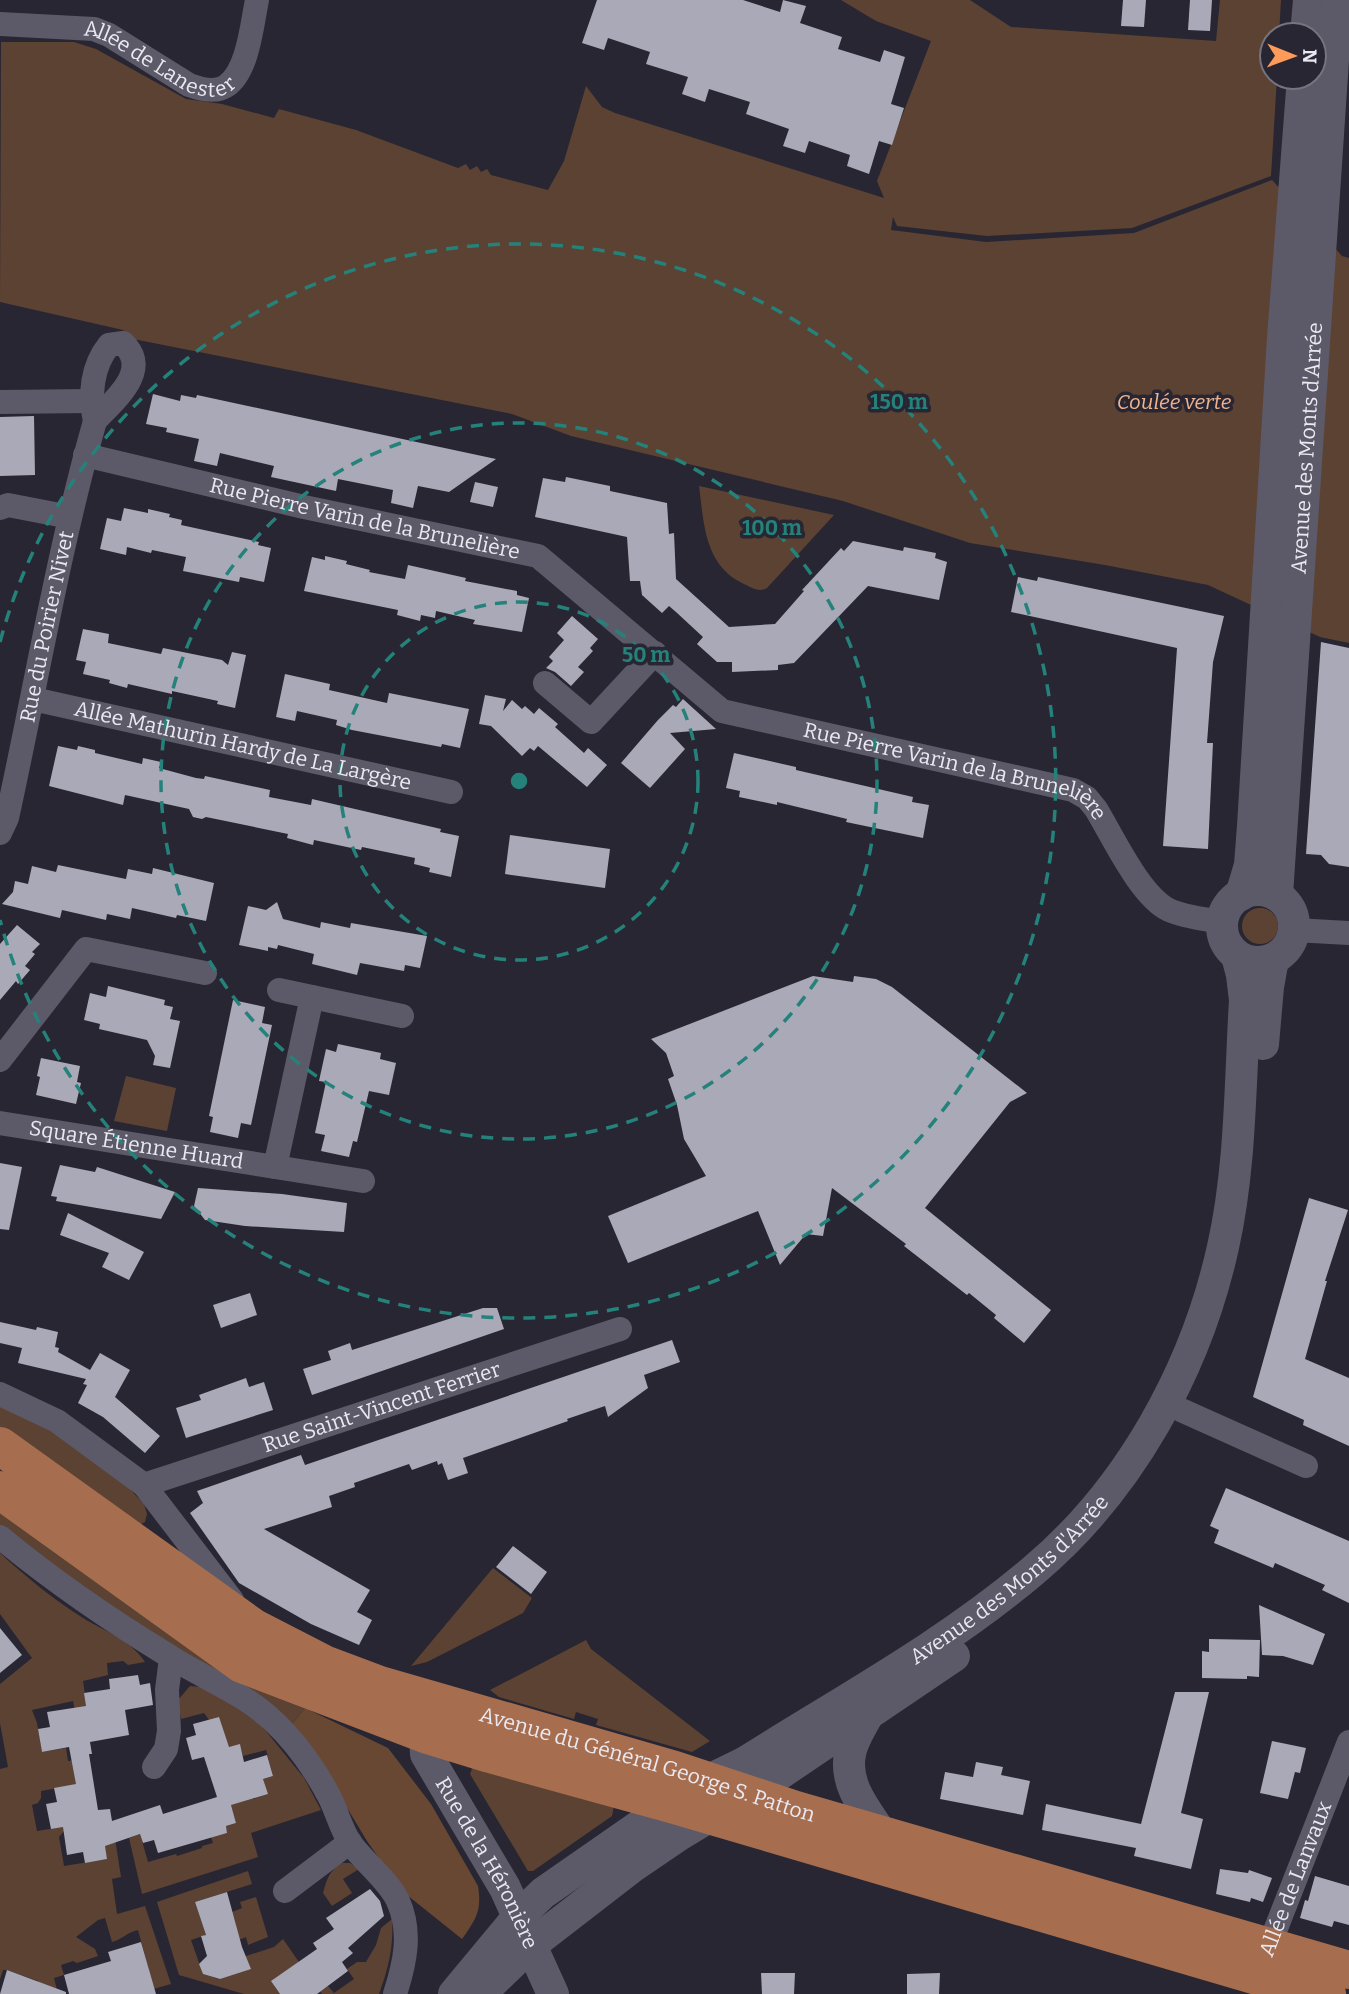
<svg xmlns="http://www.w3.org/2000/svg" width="1349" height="1994" viewBox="0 0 1349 1994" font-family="Bitter,serif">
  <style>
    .green { fill: #5c4232 }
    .forest { fill: #694833 }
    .building { fill: #aaa9b8 }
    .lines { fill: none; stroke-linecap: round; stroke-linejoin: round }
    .minor { stroke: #5c5a68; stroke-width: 24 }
    .tertiary { stroke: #5c5a68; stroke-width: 32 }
    .primary { stroke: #a66e4f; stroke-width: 38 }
    .ring { fill: none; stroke: #25827b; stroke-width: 3.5; stroke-dasharray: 12 9 }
    .labels { text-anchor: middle; stroke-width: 7; stroke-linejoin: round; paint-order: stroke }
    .street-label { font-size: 21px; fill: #eae9f1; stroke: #282632 }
    .park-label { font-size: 21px; font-style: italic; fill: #efb38e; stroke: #282632 }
    .centre { fill: #25827b; stroke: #282632; stroke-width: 3.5 }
    .ring-label { font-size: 21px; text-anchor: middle; font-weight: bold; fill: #25827b; stroke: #282632; stroke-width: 7; stroke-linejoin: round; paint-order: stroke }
  </style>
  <rect width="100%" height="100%" fill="#282632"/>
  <g class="green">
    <path d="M841,0H970L1011,27L1216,41L1220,0H1281L1279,35H1272V77H1277L1271,176L1132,228L987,236L897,226L893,217L891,230L986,242L1134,233L1272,180L1342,256L1349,258V643L1320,637L1208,585L1105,565L970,543L843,501L571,436L512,414L133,339L123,330L0,302L1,42H74L96,49L186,99L222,104L274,118L279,109L356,130L458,168L466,164L470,170L477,166L481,172L487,169L491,175L548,190L564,161L586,86L602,107L615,113L884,198L877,181L931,41L876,21Z"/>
    <path d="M699,486L834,515L767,588C758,593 751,587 742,583C704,564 704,523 699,486Z"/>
    <circle cx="1260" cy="926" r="18"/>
    <path d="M126,1076L176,1088L167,1131L114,1121Z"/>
    <path d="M0,1406L53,1432L124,1483L144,1504L147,1514L145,1522L139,1525L0,1428Z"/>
    <path d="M0,1508L305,1708L290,1727L147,1633L0,1526Z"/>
    <path d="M0,1553C26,1577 53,1599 83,1618C104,1631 131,1640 145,1662L128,1665L123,1661L107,1663L108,1675L83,1681L90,1730L81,1742L73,1701L32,1710L37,1723L42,1752L66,1748L68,1761L89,1758L91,1782L41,1791V1798L38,1803L32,1805L37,1831L68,1826L59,1837L64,1866L107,1859L102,1833L114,1832L121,1877L112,1879L117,1914L145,1906L171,1984L136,1994L149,1970L138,1930C126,1933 121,1940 112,1942L105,1918L98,1920L76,1937L95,1949L98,1956L77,1963L73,1961L61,1965L64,1975L54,1978L58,1994H34L38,1981L7,1970H3L0,1979V1769L8,1767L0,1723V1684L32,1658L0,1614Z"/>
    <path d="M493,1568L532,1598L523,1613L427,1662L411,1666Z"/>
    <path d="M586,1640L591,1649L710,1741L692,1752L596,1725L598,1719L576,1712L574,1719L499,1697L490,1690Z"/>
    <path d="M190,1686L201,1687L218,1695L261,1725L304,1778L321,1810L251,1833L258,1857L142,1894L129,1838L140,1834L148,1862L176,1854L177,1856L202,1848V1846L213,1843L211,1837L227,1833L226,1826L236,1823L227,1792L252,1795L253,1799L267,1794L263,1779L273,1776L266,1750L243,1756L240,1745L229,1747L204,1713L181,1719L178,1700Z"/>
    <path d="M473,1766L614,1806L612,1816L533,1871H528L470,1774Z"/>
    <path d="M342,1863H350L359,1869L343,1879L352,1893L332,1906L323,1893C327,1879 329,1871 342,1863Z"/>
    <path d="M248,1871L252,1884L195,1902L206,1935L191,1940L203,1974L219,1979L246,1956L274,1947L283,1939L299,1962L274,1986L280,1994H244L179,1975L157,1902Z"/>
    <path d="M256,1897L268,1937L248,1945L246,1937L236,1941L231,1927L236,1925L232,1912L242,1908L240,1902Z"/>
    <path d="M392,1919C394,1947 388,1969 379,1994H322L320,1991L328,1986L334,1993L354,1979L347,1969L357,1962H366L376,1945L381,1928Z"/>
  </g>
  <path class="forest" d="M305,1708L388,1748L431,1804L478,1886C482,1911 476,1919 462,1939L402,1891L367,1841L331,1781L290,1727Z"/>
  <g class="building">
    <path d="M597,0H743L780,12L783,0L806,6L800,23L842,37L838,49L880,62L884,50L905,57L891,104L904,108L892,145L879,141L869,174L847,166L850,155L809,141L805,153L783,146L789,129L746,114L750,102L709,89L705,102L682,94L688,77L646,64L650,52L608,38L604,50L582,43Z"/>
    <path d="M1123,0H1146L1144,27L1121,26Z"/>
    <path d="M1190,0H1212L1210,31L1188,30Z"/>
    <path d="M153,394L180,401L181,395L196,398L197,395L496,459L449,492L418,486L413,508L391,503L393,490L338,479L336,491L271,477L274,466L220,453L217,466L194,461L199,439L166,432L167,428L146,424Z"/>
    <path d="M34,416L35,475L0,476V417Z"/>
    <path d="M566,477L610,486V491L667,503L669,534L674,533L676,579L729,627L775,624L804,591L802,590L841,548L844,551L853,541L903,551L904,547L936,553L935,558L947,562L939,600L868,586L794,663L778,665V670L732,672V662H717L697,644L703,637L676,612L669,606L662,613L642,595L640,581H630L627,537L535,517L543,478L565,482Z"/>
    <path d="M475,482L498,487L493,507L470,502Z"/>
    <path d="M124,508L148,513V509L170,514L169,517L182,520L181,525L259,542L258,545L271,548L264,582L240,577L239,582L183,571L186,557L152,550L151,553L127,547L126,555L100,549L107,518L121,521Z"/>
    <path d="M325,556L347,561L346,564L370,570L369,572L405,579L408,565L466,578L465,581L517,591V595L529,598L522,632L473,624L475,620L436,611L435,618L421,615L420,621L397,615L398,610L304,591L312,557L325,560Z"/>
    <path d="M1018,577L1037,581L1038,577L1224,616L1213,662L1207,743H1213L1208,849L1163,846L1177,648L1011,612Z"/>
    <path d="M572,616L598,639L590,648L593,651L578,667L584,672L571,686L555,672L546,668L553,661L549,657L564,640L557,633Z"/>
    <path d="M83,629L109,634L108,643L161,654L163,648L222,660L228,665L232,652L246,655L235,708L217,704L218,701L172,691V694L128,684L127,688L109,683L110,680L83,674L86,662L76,660Z"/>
    <path d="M1321,642L1349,648V867L1329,864L1321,855L1306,854Z"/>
    <path d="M285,674L330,684L329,690L387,703L389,693L469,709L460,748L442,744L441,747L352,730L336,725L337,720L297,711L295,721L276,717Z"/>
    <path d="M485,695L506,699L503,711L512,700L522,709L525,706L534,714L539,708L558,724L555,727L584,753L588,748L607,765L587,787L538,746L534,751L530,748L522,756L491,726L479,724Z"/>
    <path d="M683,699L716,729L670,733L685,749L650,788L621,763L658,720L673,705L676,707Z"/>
    <path d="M58,746L77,750L78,746L95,750V753L142,764L143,758L161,762L159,768L196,778L204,779L205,776L270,790L269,797L311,805L312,799L441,829L440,832L459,836L451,877L429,872L430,868L414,864L415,858L362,847L361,850L314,840L313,845L287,838L288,834L206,817L202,819L193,817L189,809L125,795L123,805L49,786Z"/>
    <path d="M734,753L796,767V770L913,797L912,802L929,805L923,838L846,822L847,819L777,802V805L739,797L740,791L726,788Z"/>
    <path d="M510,835L610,849L605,888L505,874Z"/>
    <path d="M58,865L126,879L128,869L152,874L153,868L214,883L206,921L177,915L176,918L132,908L130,919L107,914L106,920L62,910L60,918L2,904L13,892L15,881L28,884L32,866L56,872Z"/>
    <path d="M277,902L283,919L320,928L321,922L350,928L351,923L427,936L420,968L405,965L404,971L360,963L357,975L312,964L314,954L278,945L277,949L268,947V951L239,945L248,906L266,910Z"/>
    <path d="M17,925L40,944L32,952L35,954L25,966L30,970L18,984L16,981L0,1000V944Z"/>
    <path d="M813,976L853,982L854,976L876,979L892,987L1027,1093L1010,1102L925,1208L1051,1310L1024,1343L994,1318L996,1315L969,1293L967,1295L904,1246L906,1244L832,1188L823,1236L806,1234L780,1265L758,1211L628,1263L608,1216L706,1176L684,1139L677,1105L668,1079L674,1076L666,1053L651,1039Z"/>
    <path d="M108,986L165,1000L164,1005L173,1007L170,1019L180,1021L170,1068L153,1065L155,1056L147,1040L99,1029L100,1024L84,1020L90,993L106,997Z"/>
    <path d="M233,1000L265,1007L262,1023L272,1025L251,1125L241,1123L238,1138L210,1132L213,1117L209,1116Z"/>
    <path d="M338,1044L381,1053L380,1059L396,1063L389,1095L369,1091L357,1142L353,1141L349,1157L321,1151L325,1135L315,1133L326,1082L319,1081L326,1049L336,1052Z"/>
    <path d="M41,1058L80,1066L77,1082L81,1083L76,1104L36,1095L40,1077L37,1076Z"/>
    <path d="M0,1163L22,1167L9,1230L0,1229Z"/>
    <path d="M60,1165L95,1172L97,1167L175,1192L161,1219L56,1201L57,1197L51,1196Z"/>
    <path d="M198,1188L282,1194L347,1203L344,1232L245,1226L205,1220L194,1206Z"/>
    <path d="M1309,1198L1348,1210L1325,1281H1327L1305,1359L1349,1378V1446L1303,1425L1304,1420L1253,1397Z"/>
    <path d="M68,1213L144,1252L129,1280L102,1267L109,1253L60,1235Z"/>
    <path d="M250,1293L257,1315L221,1328L213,1305Z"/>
    <path d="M483,1308H497L504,1329L312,1395L303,1369L331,1360L328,1351L350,1343L352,1350Z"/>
    <path d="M0,1322L36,1330L37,1327L58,1332L55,1347L59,1348L58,1352L90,1370L100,1353L130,1370L115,1397L160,1436L145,1453L103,1417L78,1403L87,1385L83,1384L86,1379L18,1363L22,1348L0,1343Z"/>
    <path d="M672,1340L680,1362L644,1375L648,1388L608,1417L605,1406L567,1419L568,1421L463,1458L468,1473L448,1480L442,1463L438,1465L437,1461L412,1470L409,1464L354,1483L355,1487L329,1496L332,1507L264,1529L370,1590L357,1612L372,1620L359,1645L311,1624L239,1583L190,1513L203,1503L197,1491L301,1455L305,1465Z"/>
    <path d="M246,1378L249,1387L264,1382L273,1410L186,1438L176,1408L201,1400L199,1395Z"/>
    <path d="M1226,1488L1349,1541V1603L1322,1590L1325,1585L1275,1563L1273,1568L1214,1543L1219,1530L1210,1526Z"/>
    <path d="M513,1546L547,1572L531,1594L496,1567Z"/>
    <path d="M1259,1605L1325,1634L1313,1665L1283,1656L1262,1655Z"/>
    <path d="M0,1628L22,1655L0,1673Z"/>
    <path d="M1209,1639L1260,1640L1259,1677L1247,1676V1679L1202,1678V1651L1209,1652Z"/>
    <path d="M138,1675L140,1685L150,1683L153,1705L125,1710L129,1735L90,1742L92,1754H89L98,1810L110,1809L112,1821L160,1805L163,1814L217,1797L204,1757L192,1760L186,1738L196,1735L193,1724L219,1717L229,1747L240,1744L244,1762L267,1755L273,1776L263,1779L268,1794L231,1805L236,1823L226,1826L227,1833L158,1853L154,1840L143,1843L140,1834L105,1846L107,1859L85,1863L83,1852L67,1855L63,1827L51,1829L46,1804L57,1802L54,1788L76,1784L69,1747L42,1752L38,1729L50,1727L47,1712L86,1706L84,1693L110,1689L109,1679Z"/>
    <path d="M1175,1692H1209L1181,1813L1203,1819L1191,1869L1134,1856L1136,1848L1042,1830L1046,1804L1141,1824Z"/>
    <path d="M1272,1741L1306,1748L1300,1773L1295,1772L1288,1799L1260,1793Z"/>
    <path d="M976,1762L1003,1767L1001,1775L1030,1781L1023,1815L940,1799L945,1772L973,1777Z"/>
    <path d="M1220,1869L1248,1873L1249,1870L1272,1878L1263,1902L1251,1898L1250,1902L1216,1894Z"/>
    <path d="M1315,1876L1349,1886V1925L1334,1921L1332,1927L1300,1918L1305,1900L1308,1901Z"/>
    <path d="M370,1889L380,1901L384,1916L348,1948L353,1953L342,1962L348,1971L317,1994H280L271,1981L317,1949L313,1943L334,1929L326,1918Z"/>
    <path d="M227,1892L242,1947L251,1969L220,1979L203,1974L199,1964L207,1956L201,1936L206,1935L195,1902Z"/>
    <path d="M141,1942L156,1994H69L64,1975L111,1961L108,1952Z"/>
    <path d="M7,1970L66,1992V1994H0Z"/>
    <path d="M761,1973H795L794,1994H762Z"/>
    <path d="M940,1973L939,1994H907V1974Z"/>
  </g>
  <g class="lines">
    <g class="minor">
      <path id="s1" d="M0,24L94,29L109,35L189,85C200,89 216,93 226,86C248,72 252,24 257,0"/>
      <path d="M123,343C152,371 114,400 95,421C89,395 92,366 109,345Z"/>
      <path d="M0,402L90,401"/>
      <path id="s2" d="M85,455L304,507L538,556L722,711L1073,790L1087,798L1096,809C1113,837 1140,896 1169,910C1184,917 1205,919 1222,922"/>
      <path d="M0,508L8,505L70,517"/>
      <path d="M545,683L591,722L655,653"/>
      <path id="s3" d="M33,699L451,792"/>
      <path id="s4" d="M0,833L7,818C36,686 58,551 95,421"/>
      <path d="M1294,930L1349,933"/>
      <path d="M279,990L312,997"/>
      <path d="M0,1060L86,949L205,973"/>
      <path id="s5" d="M0,1123L275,1167L312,997L402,1016"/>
      <path d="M275,1167L363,1181"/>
      <path d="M0,1394L57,1421L144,1485L232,1600"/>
      <path d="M1181,1410L1306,1466"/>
      <path id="s6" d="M144,1485L620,1329"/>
      <path d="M0,1537C53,1581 110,1620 169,1656C203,1678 242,1692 272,1720C295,1741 314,1768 329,1796C337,1811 341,1830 351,1844C364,1862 389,1881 398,1901C412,1932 405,1963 395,1994"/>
      <path d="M154,1767L166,1749L169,1731L167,1690L171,1658"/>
      <path d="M285,1891L350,1842"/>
      <path id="s7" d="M1264,1959L1349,1742"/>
    </g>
    <g class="tertiary">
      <path d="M1306,35L1309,0"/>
      <circle cx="1258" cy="926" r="36"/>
      <path d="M1241,895L1250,865L1253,826L1283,338L1303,77"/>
      <path id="s8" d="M1277,895L1337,0"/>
      <path d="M1263,1044L1268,987L1273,959"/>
      <path d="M868,1714C862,1726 852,1741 850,1754C844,1784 865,1809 881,1833"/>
      <path id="s9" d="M425,1734L426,1754L505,1888L553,1994"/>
      <path id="s10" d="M454,1994L518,1917L543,1893L671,1804L707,1781L744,1763C842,1701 946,1645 1034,1570C1130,1489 1196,1369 1223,1247C1241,1167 1240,1082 1245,1000L1242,975L1237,956"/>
      <path d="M480,1994L531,1945L632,1867L679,1835L778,1775L954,1656"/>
    </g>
    <g class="primary">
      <path id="s11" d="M0,1446L254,1628L324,1664L380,1685L675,1770L796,1810L1349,1970"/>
      <path d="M0,1490L242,1664L425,1734L490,1754L671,1804L1257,1976L1327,1994"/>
    </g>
  </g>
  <g class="ring">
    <circle cx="519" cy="781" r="179"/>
    <circle cx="519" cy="781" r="358"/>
    <path d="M0 642A537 537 0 1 1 0 920"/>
  </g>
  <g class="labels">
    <g class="street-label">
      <text dy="7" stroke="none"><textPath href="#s1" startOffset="168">Allée de Lanester</textPath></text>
      <text dy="7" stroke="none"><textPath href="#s8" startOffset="448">Avenue des Monts d'Arrée</textPath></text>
      <text dy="7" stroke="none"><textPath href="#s2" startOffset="287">Rue Pierre Varin de la Brunelière</textPath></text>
      <text dy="7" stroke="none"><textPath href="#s4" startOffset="212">Rue du Poirier Nivet</textPath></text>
      <text dy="7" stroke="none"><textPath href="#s3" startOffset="215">Allée Mathurin Hardy de La Largère</textPath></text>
      <text dy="7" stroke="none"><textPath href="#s2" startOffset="947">Rue Pierre Varin de la Brunelière</textPath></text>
      <text dy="7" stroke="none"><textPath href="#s5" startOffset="138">Square Étienne Huard</textPath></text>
      <text dy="7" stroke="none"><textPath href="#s6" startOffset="250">Rue Saint-Vincent Ferrier</textPath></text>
      <text dy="7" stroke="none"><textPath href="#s10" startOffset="698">Avenue des Monts d'Arrée</textPath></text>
      <text dy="7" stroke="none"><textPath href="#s11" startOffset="730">Avenue du Général George S. Patton</textPath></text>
      <text dy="7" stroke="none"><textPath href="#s9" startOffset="145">Rue de la Héronière</textPath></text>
      <text dy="7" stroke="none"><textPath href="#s7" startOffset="86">Allée de Lanvaux</textPath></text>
    </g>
    <g class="park-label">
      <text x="1174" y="409">Coulée verte</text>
    </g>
  </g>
  <circle cx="519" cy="781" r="10" class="centre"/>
  <g class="ring-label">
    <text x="899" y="409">150 m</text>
    <text x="772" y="535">100 m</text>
    <text x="646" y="662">50 m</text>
  </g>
  <g transform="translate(1293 56) rotate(91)"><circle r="33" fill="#282632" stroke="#76747e" stroke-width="2"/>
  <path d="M0-5L12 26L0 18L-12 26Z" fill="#ff9b5a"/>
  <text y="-10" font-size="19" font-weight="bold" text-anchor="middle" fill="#eae9f1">N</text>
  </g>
</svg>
